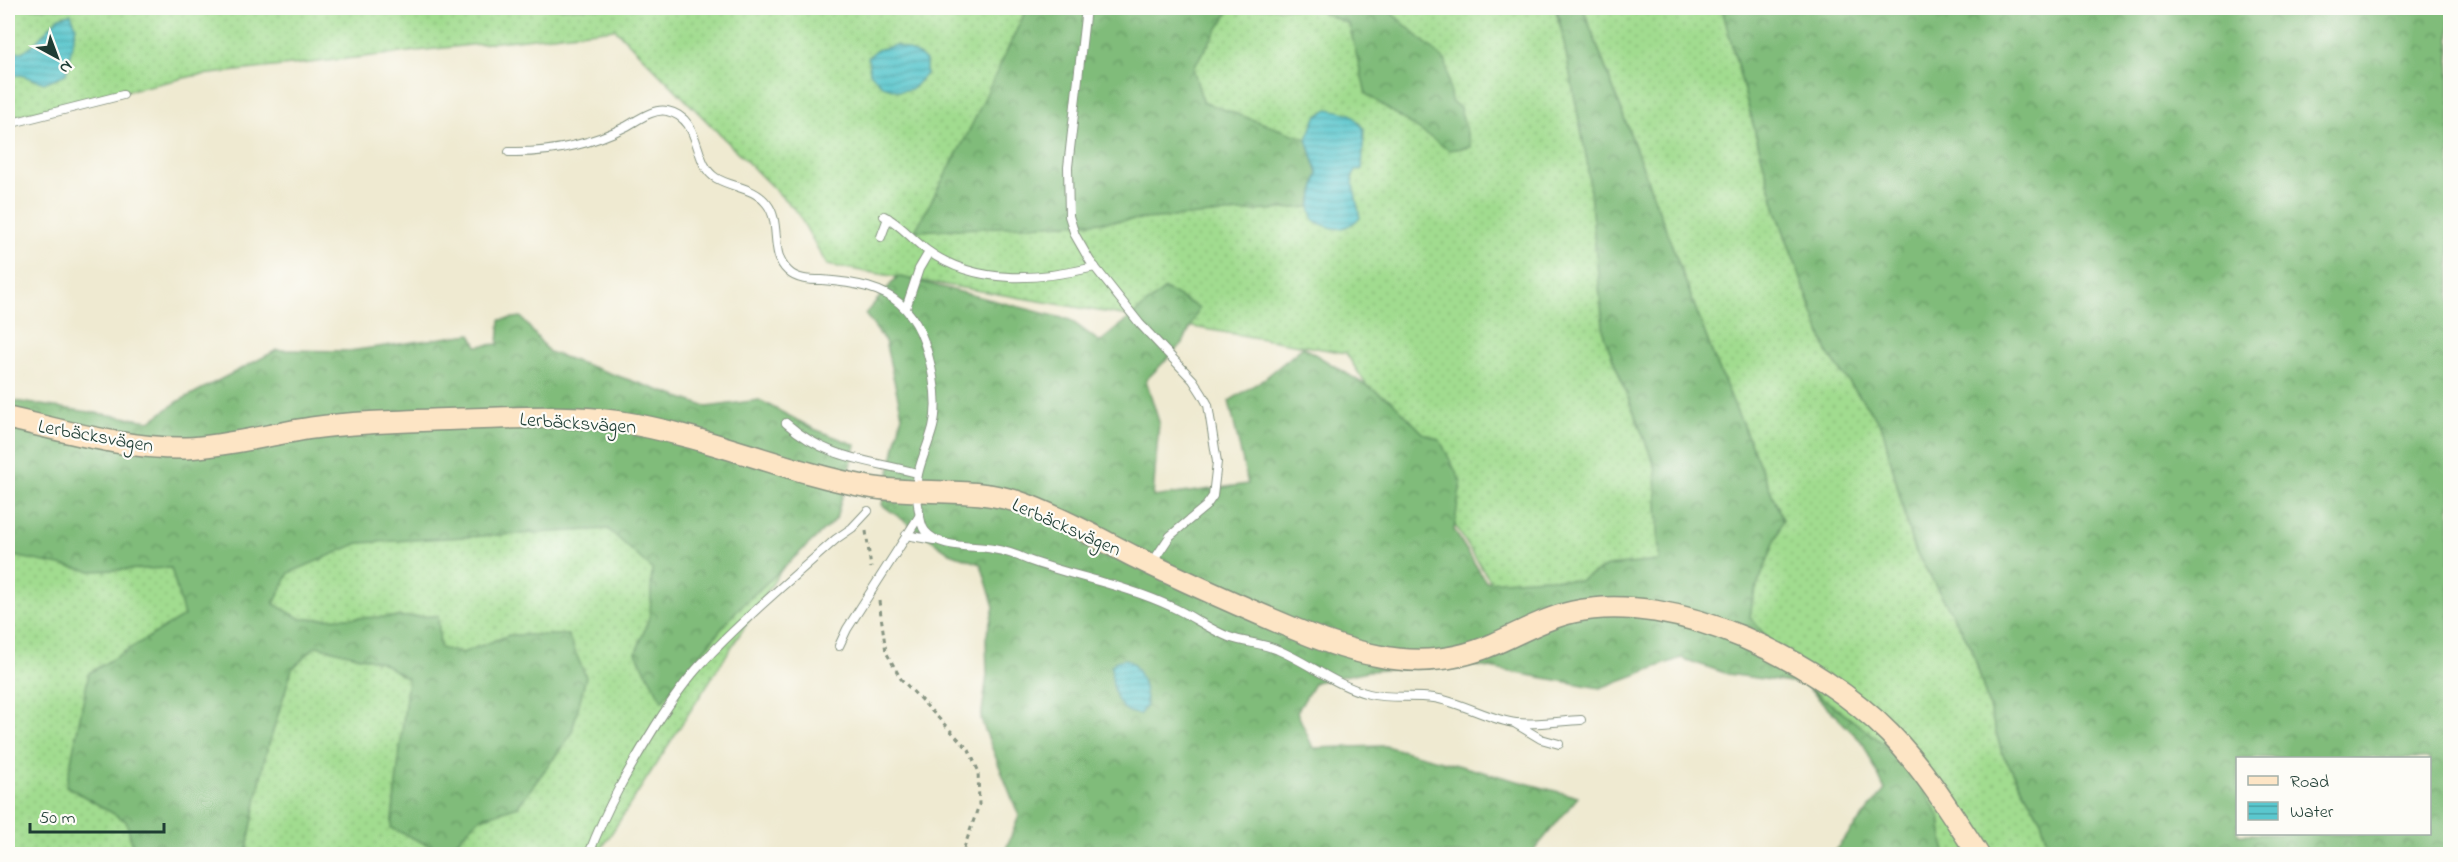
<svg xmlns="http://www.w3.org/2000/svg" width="2458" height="862" viewBox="0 0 2458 862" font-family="'Indie Flower',sans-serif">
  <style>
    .grass { fill: url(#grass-dots); stroke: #608c62; stroke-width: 1.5 }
    .forest { fill: url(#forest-crowns); stroke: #507c57; stroke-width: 1.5; fill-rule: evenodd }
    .water { fill: url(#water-rules); stroke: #3c8281; stroke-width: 1.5 }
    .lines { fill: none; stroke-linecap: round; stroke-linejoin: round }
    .lane-casing { stroke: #879482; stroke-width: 10 }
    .secondary-casing { stroke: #879482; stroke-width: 24 }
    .path { stroke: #879482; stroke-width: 3; stroke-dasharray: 4.5 4.5; stroke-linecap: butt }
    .lane { stroke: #fff; stroke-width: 8 }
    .secondary { stroke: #fde5c5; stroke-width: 21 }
    .labels { text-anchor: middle; stroke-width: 4.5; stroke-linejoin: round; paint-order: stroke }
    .street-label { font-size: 20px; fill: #1f3d34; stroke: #fdfcf7 }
  </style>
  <defs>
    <pattern id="grass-dots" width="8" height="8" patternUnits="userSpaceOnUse" patternTransform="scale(1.5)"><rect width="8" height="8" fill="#a1dc8f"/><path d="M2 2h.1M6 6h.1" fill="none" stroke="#8abe7c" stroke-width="1.8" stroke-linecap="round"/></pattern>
    <pattern id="forest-crowns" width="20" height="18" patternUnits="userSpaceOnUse" patternTransform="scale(1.5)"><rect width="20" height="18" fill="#80bc7a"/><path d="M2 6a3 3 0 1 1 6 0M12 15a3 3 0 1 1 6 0" fill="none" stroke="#689a65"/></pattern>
    <pattern id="water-rules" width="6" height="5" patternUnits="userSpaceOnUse" patternTransform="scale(1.5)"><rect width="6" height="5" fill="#5ac7ce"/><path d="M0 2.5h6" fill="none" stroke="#4aa3a8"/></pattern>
  </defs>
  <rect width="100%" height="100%" fill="#fdfcf7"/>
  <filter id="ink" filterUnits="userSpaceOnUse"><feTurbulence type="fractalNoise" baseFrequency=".0167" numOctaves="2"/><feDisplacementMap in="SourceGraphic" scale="12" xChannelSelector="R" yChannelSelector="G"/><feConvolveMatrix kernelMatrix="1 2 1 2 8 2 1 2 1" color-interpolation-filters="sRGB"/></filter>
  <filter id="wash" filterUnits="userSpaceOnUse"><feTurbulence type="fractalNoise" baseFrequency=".008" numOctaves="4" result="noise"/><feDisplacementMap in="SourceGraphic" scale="24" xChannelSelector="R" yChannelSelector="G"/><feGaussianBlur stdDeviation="1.35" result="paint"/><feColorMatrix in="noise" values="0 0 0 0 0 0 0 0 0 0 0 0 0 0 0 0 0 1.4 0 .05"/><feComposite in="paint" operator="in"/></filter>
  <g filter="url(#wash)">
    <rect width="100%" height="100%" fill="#efead1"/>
    <g class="grass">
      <path d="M8,8H1555L1683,451L1674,579L1504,603L1346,353L827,265L797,212L615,29L193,76L8,118Z"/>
      <path d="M1583,8H1722L1776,210L1828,354L1882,426L1913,547L1972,648L2002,753L2041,820L2050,854H1945L1940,818L1891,749L1805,685L1750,617L1753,597L1783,520L1713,355Z"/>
      <path d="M8,434L827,499L598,854H8Z"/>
    </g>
    <g class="forest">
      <path d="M1027,8H1231L1193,68L1203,102L1307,139L1318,174L1310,207L1089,223L915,231L968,133Z"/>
      <path d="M1311,8H1386L1446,61L1451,101L1460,108L1471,147L1449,150L1366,94L1349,24Z"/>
      <path d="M1557,8H1583L1713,355L1783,520L1753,597L1750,617L1805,685L1891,749L1920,783L1940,818L1945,854H1832L1885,790L1863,743L1805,685L1728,674L1681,658L1600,688L1467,664L1368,671L1315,682L1297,712L1313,748L1385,746L1578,797L1531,854H1004L1019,816L981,720L987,675L986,638L994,607L981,564L950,553L882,505L902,415L885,341L865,314L898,276L1070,320L1100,342L1165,289L1199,308L1183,343L1146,380L1159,422L1153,497L1248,484L1229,401L1264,379L1303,347L1392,401L1423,433L1440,440L1461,482L1454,530L1486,582L1545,578L1579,581L1607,566L1659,561L1656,469L1604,336L1587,161Z"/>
      <path d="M1722,8H2450V854H2050L2041,820L2002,753L1972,648L1913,547L1882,426L1828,354L1776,210ZM2238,758H2430V834H2238Z"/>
      <path d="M521,317L549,352L707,407L759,400L814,429L856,445L836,519L737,610L662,701L636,653L650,615L652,569L608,529L359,543L289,573L274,604L301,619L438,616L440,648L462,653L509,635H568L586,677L571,735L518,806L479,819L445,853L391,828L408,679L381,662L316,646L292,669L265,757L246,854H135L126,821L66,786L89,673L184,616L171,568L91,571L8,555V400L150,421L179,401L277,350L349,351L471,334L477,346L498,344L500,320Z"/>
    </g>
    <g class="water">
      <path d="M71,14L76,26L66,74L44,83L21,75L8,76V51L22,52L34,44L59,17Z"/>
      <path d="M896,45C907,50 918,52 926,61V74L912,89L899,91L883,86L870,73L868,57L877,50Z"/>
      <path d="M1328,109L1351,114L1364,129L1362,169L1356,171L1352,178L1360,218C1342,233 1334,230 1314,221L1310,207L1318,174L1307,139L1316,117Z"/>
      <path d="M1126,659C1141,667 1146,689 1146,705L1140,714C1115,714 1112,686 1111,666L1116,661Z"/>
    </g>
  </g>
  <g filter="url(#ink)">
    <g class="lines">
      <defs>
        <g id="lane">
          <path d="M1086,8L1068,167L1069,216L1075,235L1090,261L1140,324L1193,380L1202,394L1208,405L1217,462L1213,496L1206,506L1170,536L1152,563"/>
          <path d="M8,124L123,95"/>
          <path d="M509,152C550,153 590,145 627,126C638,120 654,108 667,111C703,118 692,164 716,178C733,188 754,187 767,204C782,223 769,254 788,271C797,280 810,280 822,280C894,285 920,305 933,377C936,394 937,411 933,427C924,461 911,473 919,511C920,518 921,526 925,531C939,549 973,545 993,549C1005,551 1017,555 1028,560C1075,577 1126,585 1172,607C1192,616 1209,629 1229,637C1245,643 1263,643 1278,650C1309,663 1336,686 1369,694C1390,699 1412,695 1434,698C1461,702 1492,721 1516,723C1537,725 1560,721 1581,720"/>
          <path d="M884,216C902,225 912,240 928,251C977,286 1039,280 1095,267"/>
          <path d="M881,237L888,218"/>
          <path d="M906,308L919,269L929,252"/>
          <path d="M786,423C828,460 866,459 917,473"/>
          <path d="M906,535L934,540"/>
          <path d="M839,646L847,629L920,515"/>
          <path d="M1516,724L1541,739L1559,744"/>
          <path d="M589,854C606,808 630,767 656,725C670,703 684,682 702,663C743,619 791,579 836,539L852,528L868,511"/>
        </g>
        <path id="secondary" d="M8,418C66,431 125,449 186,448C229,446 270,434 312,428C362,421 412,421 461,419C514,418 569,414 621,422C706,435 785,472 869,487C922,496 976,485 1027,505C1064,519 1098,538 1133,556C1180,579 1229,601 1278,622C1311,636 1344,650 1379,656C1418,664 1458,660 1494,644C1520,633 1545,618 1573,612C1675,589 1819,662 1890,734C1925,770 1951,813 1978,854"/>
      </defs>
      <use href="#lane" class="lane-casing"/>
      <use href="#secondary" class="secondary-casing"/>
      <g class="path">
        <path d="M866,531L871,568"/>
        <path d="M879,601L886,652L901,679L969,750L978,770L979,805L962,854"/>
      </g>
      <use href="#lane" class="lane"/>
      <use href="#secondary" class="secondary"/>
    </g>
  </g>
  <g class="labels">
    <g class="street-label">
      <text transform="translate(578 422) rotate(4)" y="7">Lerbäcksvägen</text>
      <text transform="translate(96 435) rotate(10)" y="7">Lerbäcksvägen</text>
      <text transform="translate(1067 526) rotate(24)" y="7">Lerbäcksvägen</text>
    </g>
  </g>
  <rect width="2458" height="862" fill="none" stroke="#fdfcf7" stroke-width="30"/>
  <rect x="2236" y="757" width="195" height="78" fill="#fdfcf7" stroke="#a4b0a9" stroke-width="1.5"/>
  <rect x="2248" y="776" width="30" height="9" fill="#fde5c5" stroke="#a4b0a9" stroke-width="1.5"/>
  <text x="2290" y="787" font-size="18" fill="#1f3d34">Road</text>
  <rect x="2248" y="802" width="30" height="18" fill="url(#water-rules)" stroke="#a4b0a9" stroke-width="1.5"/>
  <text x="2290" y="817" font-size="18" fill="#1f3d34">Water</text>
  <g transform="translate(57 57) rotate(139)" stroke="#fdfcf7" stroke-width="4.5" paint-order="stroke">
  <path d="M0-4.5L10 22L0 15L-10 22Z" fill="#1f3d34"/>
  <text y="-9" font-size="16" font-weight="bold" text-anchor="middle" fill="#1f3d34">N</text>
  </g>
  <path d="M30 823v9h134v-9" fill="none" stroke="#1f3d34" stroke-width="3"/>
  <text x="39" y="823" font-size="18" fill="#1f3d34" stroke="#fdfcf7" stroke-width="4.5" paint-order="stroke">50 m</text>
</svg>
